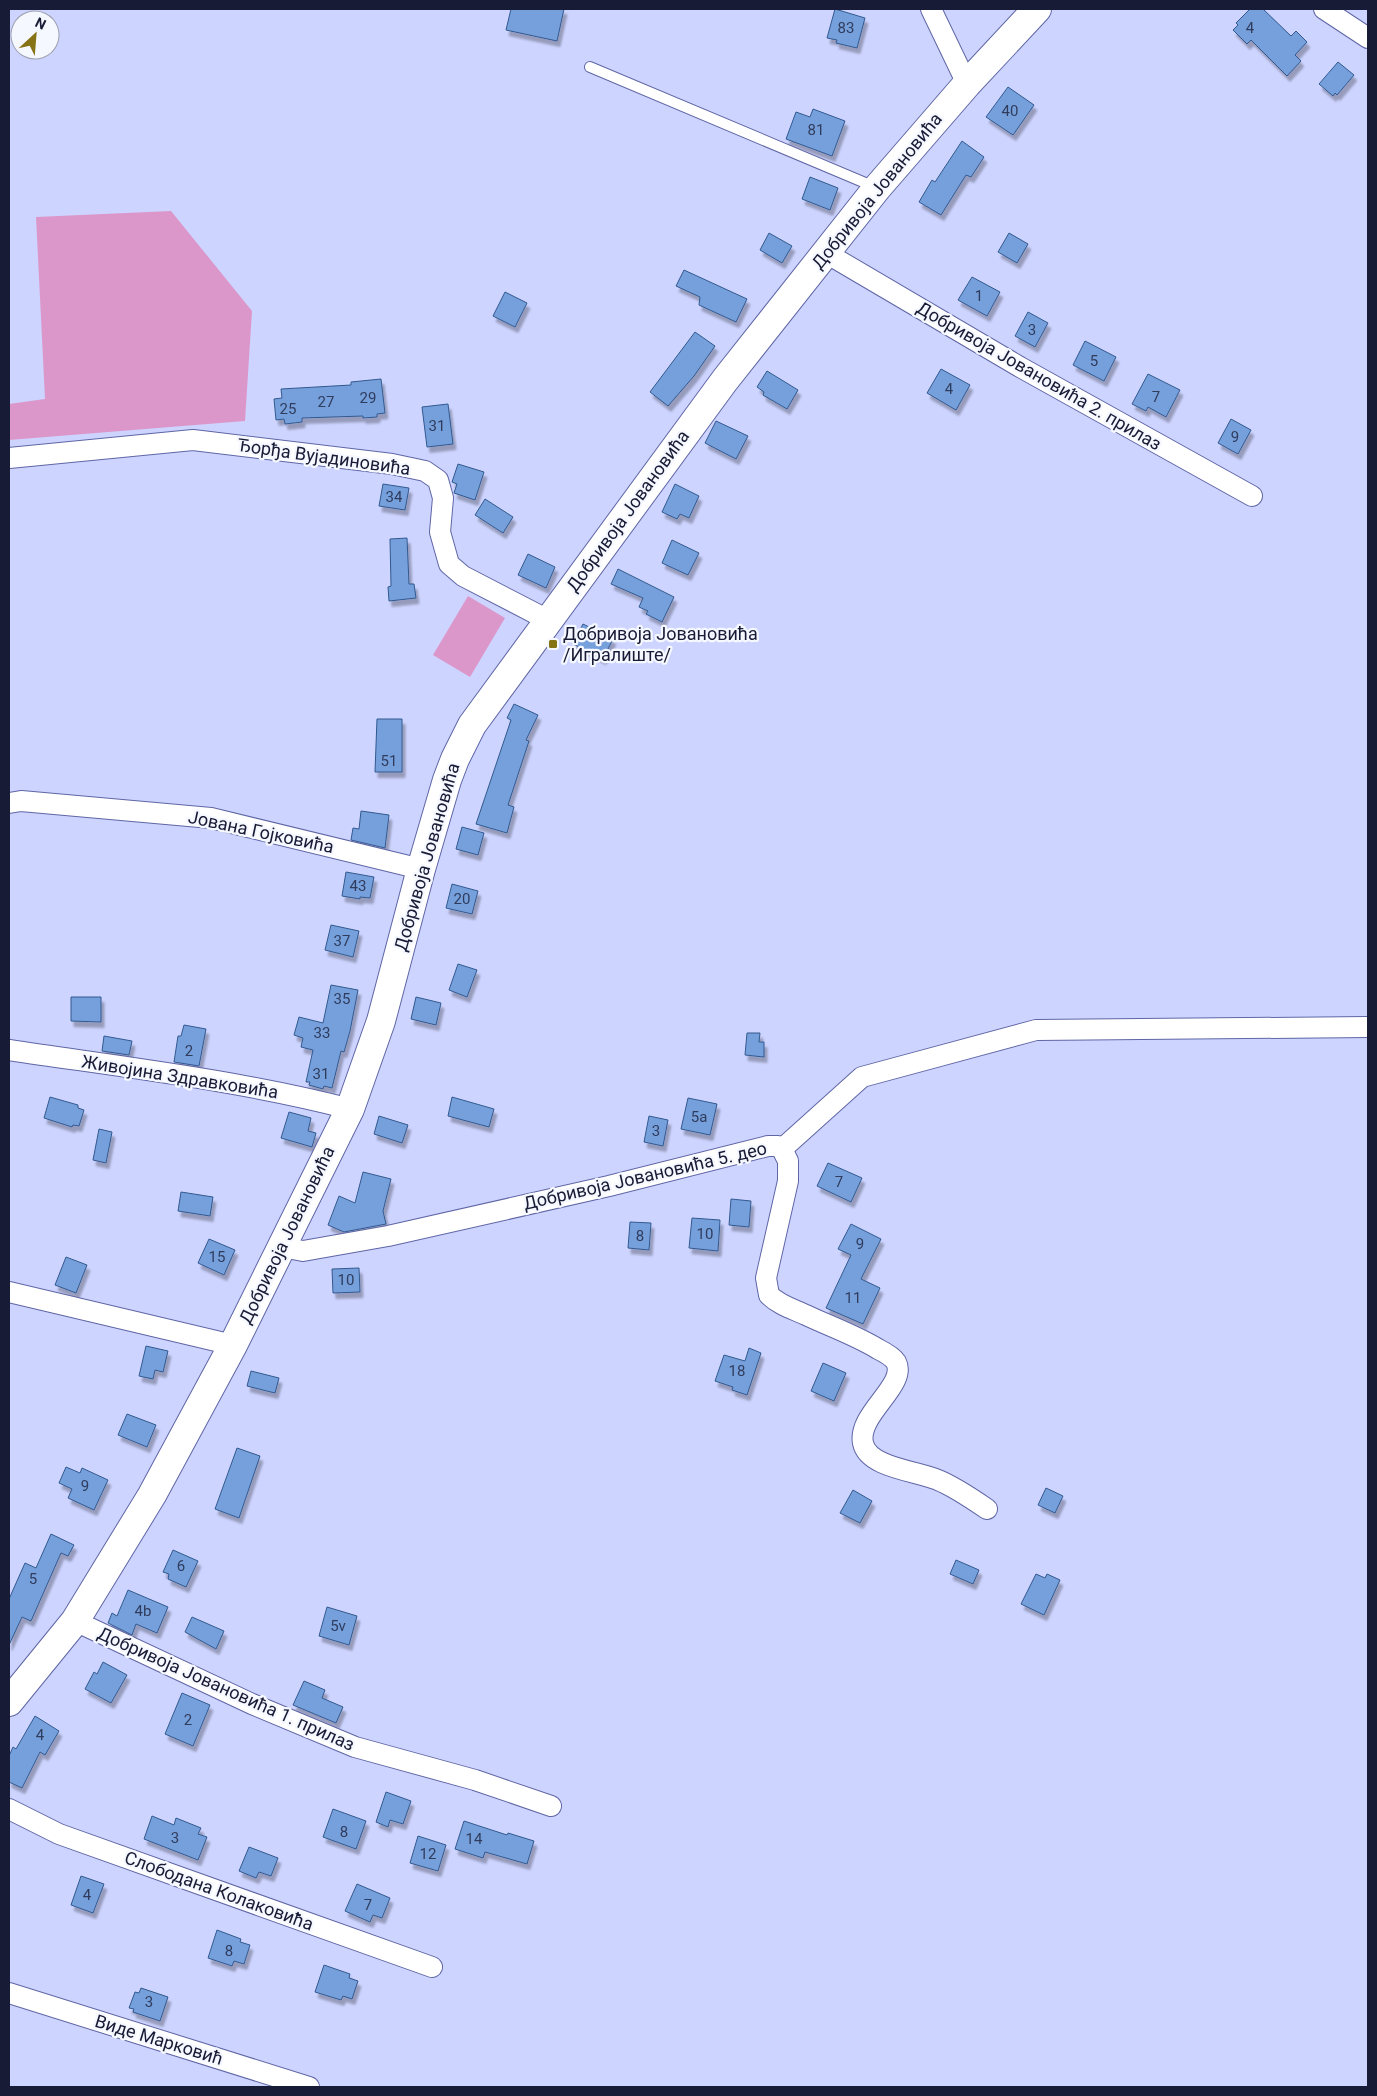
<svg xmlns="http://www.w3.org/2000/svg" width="1377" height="2096" viewBox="0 0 1377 2096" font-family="Roboto,sans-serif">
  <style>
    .green { fill: #dc97ca }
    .building { fill: #76a0db; stroke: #32598f; filter: url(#shadow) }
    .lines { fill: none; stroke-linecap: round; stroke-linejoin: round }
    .lane-casing { stroke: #5f66a5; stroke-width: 12 }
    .street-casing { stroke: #5f66a5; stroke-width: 22 }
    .secondary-casing { stroke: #5f66a5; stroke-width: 30 }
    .lane { stroke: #fff; stroke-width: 10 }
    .street { stroke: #fff; stroke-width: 20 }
    .secondary { stroke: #fff; stroke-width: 28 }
    .poi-dot { fill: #867315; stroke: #f6f8ff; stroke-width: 2 }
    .labels { text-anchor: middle; stroke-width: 4.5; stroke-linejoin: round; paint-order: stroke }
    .number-label { font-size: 15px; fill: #303c5e }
    .street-label { font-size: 18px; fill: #181b35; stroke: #f6f8ff }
    .poi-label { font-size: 18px; fill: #181b35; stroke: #f6f8ff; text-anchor: start }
  </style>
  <defs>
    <filter id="shadow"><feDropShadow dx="3" dy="5.5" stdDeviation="1" flood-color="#0004"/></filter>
  </defs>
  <rect width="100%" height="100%" fill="#cdd4ff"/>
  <g class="green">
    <path d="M171,211L252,311L245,421L9,440V404L45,399L36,217Z"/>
    <path d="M468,596L505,618L470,677L433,655Z"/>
  </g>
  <g class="building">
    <path d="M511,9H564L557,41L506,30Z"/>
    <path d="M835,9L865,18L857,48L836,43L837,40L827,38Z"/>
    <path d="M1250,9H1263L1291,36L1296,31L1307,42L1295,55L1301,61L1287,76L1251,40L1247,44L1233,30L1238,25L1236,23Z"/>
    <path d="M1338,62L1354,75L1337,95L1335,93L1333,96L1319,84Z"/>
    <path d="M1008,87L1034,105L1013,135L986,117Z"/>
    <path d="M813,109L845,121L832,156L786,139L796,112L810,117Z"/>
    <path d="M962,141L984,157L971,177L966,175L941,215L919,202L932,180L935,182Z"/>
    <path d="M810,177L838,188L830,210L802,199Z"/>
    <path d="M769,233L792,246L782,263L760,250Z"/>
    <path d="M1009,233L1028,244L1017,263L998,252Z"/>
    <path d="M684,270L747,299L736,322L699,305L700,297L676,286Z"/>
    <path d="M972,277L1000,292L987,316L958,300Z"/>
    <path d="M505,292L527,303L515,327L493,316Z"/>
    <path d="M1028,312L1048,323L1035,347L1015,336Z"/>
    <path d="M695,332L715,346L694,376L668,406L650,392Z"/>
    <path d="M1085,341L1116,357L1104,381L1073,365Z"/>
    <path d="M941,369L970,385L956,410L927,393Z"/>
    <path d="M767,371L798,390L787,409L763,395L764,392L757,387Z"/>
    <path d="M1148,374L1180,390L1166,417L1148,407L1146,411L1132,404Z"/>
    <path d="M381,379L385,413L377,414V417L363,418V416L302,418V422L285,424L284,419L276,420L274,399L282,398L281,389L351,385V382Z"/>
    <path d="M448,404L453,444L427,447L422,407Z"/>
    <path d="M1231,419L1251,430L1238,454L1218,443Z"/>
    <path d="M716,421L748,436L736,459L705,443Z"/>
    <path d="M458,464L484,472L475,500L454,493L457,484L452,482Z"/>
    <path d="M383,484L409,488L405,510L379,506Z"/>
    <path d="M675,484L699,496L689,518L680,514L677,519L662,512Z"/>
    <path d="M485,499L513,517L503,533L475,515Z"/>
    <path d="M407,538L409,584H414L416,598L389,601L388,587L391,586L390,539Z"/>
    <path d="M672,540L699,553L688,575L662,563Z"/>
    <path d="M528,554L555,567L546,588L518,575Z"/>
    <path d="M618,569L674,597L662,622L646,614L648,611L639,607L643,598L611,584Z"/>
    <path d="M583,624L613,639L603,659L573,644Z"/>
    <path d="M514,704L538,715L526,740L529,741L508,805L514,807L507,833L476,824L511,720L507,718Z"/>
    <path d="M377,719H402V772H375Z"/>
    <path d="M361,811L389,815L385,848L351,840L353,828L359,829Z"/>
    <path d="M462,827L484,833L478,855L456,849Z"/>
    <path d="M346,872L374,877L370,898L360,897V899L342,896Z"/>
    <path d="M452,884L478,891L472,914L446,908Z"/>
    <path d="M331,925L359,931L353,957L325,950Z"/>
    <path d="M458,964L477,970L467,997L449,990Z"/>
    <path d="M331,985L358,990L350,1031L344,1052L341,1051L332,1088L324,1086L323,1089L309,1085L310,1082H306L313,1050L301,1047L303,1038L294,1035L299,1017L323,1023Z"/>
    <path d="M71,997H101V1022L71,1021Z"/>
    <path d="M416,997L441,1003L436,1025L411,1019Z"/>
    <path d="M184,1025L206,1029L199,1066L174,1062L178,1036H181Z"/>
    <path d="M747,1033H760L759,1042H764V1057L745,1055Z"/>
    <path d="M104,1036L132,1041L129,1055L102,1051Z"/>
    <path d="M50,1097L78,1105V1108L84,1110L79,1126L73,1125L72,1127L44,1118Z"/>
    <path d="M452,1097L494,1109L489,1127L448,1116Z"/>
    <path d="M688,1098L717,1104L710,1135L681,1129Z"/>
    <path d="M289,1112L311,1118L308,1131L316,1133L312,1147L281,1138Z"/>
    <path d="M379,1116L408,1125L402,1143L374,1134Z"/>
    <path d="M649,1116L668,1120L663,1146L644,1142Z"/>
    <path d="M99,1129L112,1132L106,1163L93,1160Z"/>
    <path d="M828,1163L862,1178L851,1202L817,1186Z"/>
    <path d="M363,1172L391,1179L383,1211L386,1224L344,1232L328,1225L339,1196L355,1203Z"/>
    <path d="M181,1192L213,1197L210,1216L178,1211Z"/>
    <path d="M731,1199L751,1201L749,1227L729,1225Z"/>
    <path d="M692,1218L720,1220L718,1251L689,1248Z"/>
    <path d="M630,1222L651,1223L649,1250L628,1248Z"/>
    <path d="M851,1224L881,1239L861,1279L880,1288L863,1324L826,1308L851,1255L838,1249Z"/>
    <path d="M209,1239L235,1250L224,1275L198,1263Z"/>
    <path d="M66,1257L87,1265L76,1293L55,1285Z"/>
    <path d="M359,1268L360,1292L333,1293L332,1269Z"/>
    <path d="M146,1346L168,1351L163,1372L155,1370L153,1379L139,1376Z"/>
    <path d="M749,1348L761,1353L747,1395L732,1390L733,1387L715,1381L724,1355L745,1361Z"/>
    <path d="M823,1363L846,1373L834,1401L811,1391Z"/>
    <path d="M251,1371L279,1378L275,1393L247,1386Z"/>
    <path d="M127,1414L156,1425L147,1447L118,1435Z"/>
    <path d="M237,1448L260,1456L239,1518L215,1509Z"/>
    <path d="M66,1467L80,1473L82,1468L108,1480L94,1510L68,1498L72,1489L59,1483Z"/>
    <path d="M1046,1488L1063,1496L1055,1513L1038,1505Z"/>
    <path d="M853,1490L872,1501L860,1523L840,1513Z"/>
    <path d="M51,1534L74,1545L68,1556L61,1553L31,1621L22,1617L9,1645V1599L25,1563L36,1568Z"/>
    <path d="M173,1550L198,1561L186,1587L168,1579L169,1574L163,1572Z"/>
    <path d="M956,1560L979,1570L973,1584L950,1574Z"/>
    <path d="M1036,1574L1045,1578L1047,1574L1060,1580L1044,1615L1021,1604Z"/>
    <path d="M128,1590L168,1607L157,1633L136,1624L132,1635L108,1623L112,1613L117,1616Z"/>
    <path d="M327,1607L357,1616L349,1645L319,1636Z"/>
    <path d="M192,1617L224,1631L216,1649L185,1632Z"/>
    <path d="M103,1662L127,1675L111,1703L85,1689L94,1672L97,1674Z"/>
    <path d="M304,1681L325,1690L322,1698L343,1707L336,1723L293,1705Z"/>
    <path d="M182,1693L210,1705L193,1746L165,1734Z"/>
    <path d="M35,1716L59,1731L45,1755L40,1752L22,1788L9,1782V1756L13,1747L16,1749Z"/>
    <path d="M386,1792L411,1801L403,1824L390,1820L388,1827L376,1822Z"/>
    <path d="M333,1809L366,1821L356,1849L323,1837Z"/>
    <path d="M152,1816L174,1825L176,1818L201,1828L198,1834L207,1837L198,1860L144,1839Z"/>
    <path d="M464,1821L507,1835L508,1833L534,1841L527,1864L485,1852L483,1858L455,1849Z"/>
    <path d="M418,1836L446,1845L438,1871L410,1863Z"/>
    <path d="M249,1847L278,1858L271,1876L259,1872L256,1878L239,1871Z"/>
    <path d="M81,1876L104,1884L93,1913L71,1905Z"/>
    <path d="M357,1884L390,1898L382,1918L373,1915L370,1922L345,1911Z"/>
    <path d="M217,1930L241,1939L240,1942L250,1945L244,1964L234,1961L232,1966L208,1958Z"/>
    <path d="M324,1965L350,1974L349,1978L358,1981L352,1999L343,1996L341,2000L315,1992Z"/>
    <path d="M141,1988L168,1997L160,2021L133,2012L134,2009L129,2008L135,1992L139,1993Z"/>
  </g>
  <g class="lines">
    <defs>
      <path id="lane" d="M590,67L875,187"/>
      <g id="street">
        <path d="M931,9L967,84"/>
        <path d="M1324,9L1368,38"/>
        <path d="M826,253L1020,367L1252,496"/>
        <path d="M9,458L193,440L392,464L425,471L438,480L443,498L440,532L449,564L463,576L548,620"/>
        <path d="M9,803L21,801L211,818L421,869"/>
        <path d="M9,1050C122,1067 238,1080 350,1109"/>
        <path d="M782,1149L862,1077L1036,1030L1368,1027"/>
        <path d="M282,1247L303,1251L388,1236L609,1186L768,1146H778L782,1149L788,1161V1181L766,1278L769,1295C779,1305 793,1309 806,1315C829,1326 855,1335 878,1349C884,1352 892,1356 896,1362C908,1385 857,1414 863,1443C868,1468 918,1471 938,1480C955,1487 971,1498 987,1509"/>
        <path d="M9,1292L233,1345"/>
        <path d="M75,1621L252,1704L355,1747L475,1780L551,1806"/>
        <path d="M9,1809L59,1834L432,1967"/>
        <path d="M9,1993L309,2087"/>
      </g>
      <path id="secondary" d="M9,1702L75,1621L152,1495L233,1345L350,1109L381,1021L421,869L447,780L455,759L472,725L725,380L877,188L967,84L1037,9"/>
    </defs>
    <use href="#lane" class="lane-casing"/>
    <use href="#street" class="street-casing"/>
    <use href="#secondary" class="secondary-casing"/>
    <use href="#lane" class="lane"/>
    <use href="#street" class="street"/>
    <use href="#secondary" class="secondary"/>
  </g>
  <rect class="poi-dot" x="548" y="639" width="10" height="10" rx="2.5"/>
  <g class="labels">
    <g class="number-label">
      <text x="846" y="33">83</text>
      <text x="1250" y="33">4</text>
      <text x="1010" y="116">40</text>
      <text x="816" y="135">81</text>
      <text x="979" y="301">1</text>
      <text x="1032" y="335">3</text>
      <text x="1094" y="366">5</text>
      <text x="949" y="394">4</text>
      <text x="1156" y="402">7</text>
      <text x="368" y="403">29</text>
      <text x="326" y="407">27</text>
      <text x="288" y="414">25</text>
      <text x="437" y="431">31</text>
      <text x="1235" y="442">9</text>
      <text x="394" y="502">34</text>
      <text x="389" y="766">51</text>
      <text x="358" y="891">43</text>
      <text x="462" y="904">20</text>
      <text x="342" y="946">37</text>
      <text x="342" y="1004">35</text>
      <text x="322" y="1038">33</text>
      <text x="189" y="1056">2</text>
      <text x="321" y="1079">31</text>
      <text x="699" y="1122">5a</text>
      <text x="656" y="1136">3</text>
      <text x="839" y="1187">7</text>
      <text x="705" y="1239">10</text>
      <text x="640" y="1241">8</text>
      <text x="860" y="1249">9</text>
      <text x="217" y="1262">15</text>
      <text x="346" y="1285">10</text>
      <text x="853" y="1303">11</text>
      <text x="737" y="1376">18</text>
      <text x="85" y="1491">9</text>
      <text x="181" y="1571">6</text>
      <text x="33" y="1584">5</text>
      <text x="143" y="1616">4b</text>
      <text x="338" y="1631">5v</text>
      <text x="188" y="1725">2</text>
      <text x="40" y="1740">4</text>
      <text x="344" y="1837">8</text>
      <text x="175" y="1843">3</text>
      <text x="474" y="1844">14</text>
      <text x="428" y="1859">12</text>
      <text x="87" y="1900">4</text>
      <text x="368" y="1910">7</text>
      <text x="229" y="1956">8</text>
      <text x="149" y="2007">3</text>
    </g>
    <g class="street-label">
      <text transform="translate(877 191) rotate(-51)" y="6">Добривоја Јовановића</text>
      <text transform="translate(1039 376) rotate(30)" y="6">Добривоја Јовановића 2. прилаз</text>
      <text transform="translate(324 457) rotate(8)" y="6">Ђорђа Вујадиновића</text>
      <text transform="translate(628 511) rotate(-54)" y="6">Добривоја Јовановића</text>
      <text transform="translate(261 832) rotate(12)" y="6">Јована Гојковића</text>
      <text transform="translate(427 857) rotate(-74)" y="6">Добривоја Јовановића</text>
      <text transform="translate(180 1077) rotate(9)" y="6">Живојина Здравковића</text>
      <text transform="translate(645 1176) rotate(-13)" y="6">Добривоја Јовановића 5. део</text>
      <text transform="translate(287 1235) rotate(-64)" y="6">Добривоја Јовановића</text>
      <text transform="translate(226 1689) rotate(24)" y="6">Добривоја Јовановића 1. прилаз</text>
      <text transform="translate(219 1891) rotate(20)" y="6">Слободана Колаковића</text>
      <text transform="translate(159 2040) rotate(17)" y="6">Виде Марковић</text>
    </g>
    <g class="poi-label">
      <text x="563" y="640">Добривоја Јовановића<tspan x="563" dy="21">/Игралиште/</tspan></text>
    </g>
  </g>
  <rect width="1377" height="2096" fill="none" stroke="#181b35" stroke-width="20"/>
  <g transform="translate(35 35) rotate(26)"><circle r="24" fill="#f6f8ff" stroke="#9da0ae"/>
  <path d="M0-4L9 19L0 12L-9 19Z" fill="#867315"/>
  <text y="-8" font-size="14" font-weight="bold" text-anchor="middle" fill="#181b35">N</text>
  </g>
</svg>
